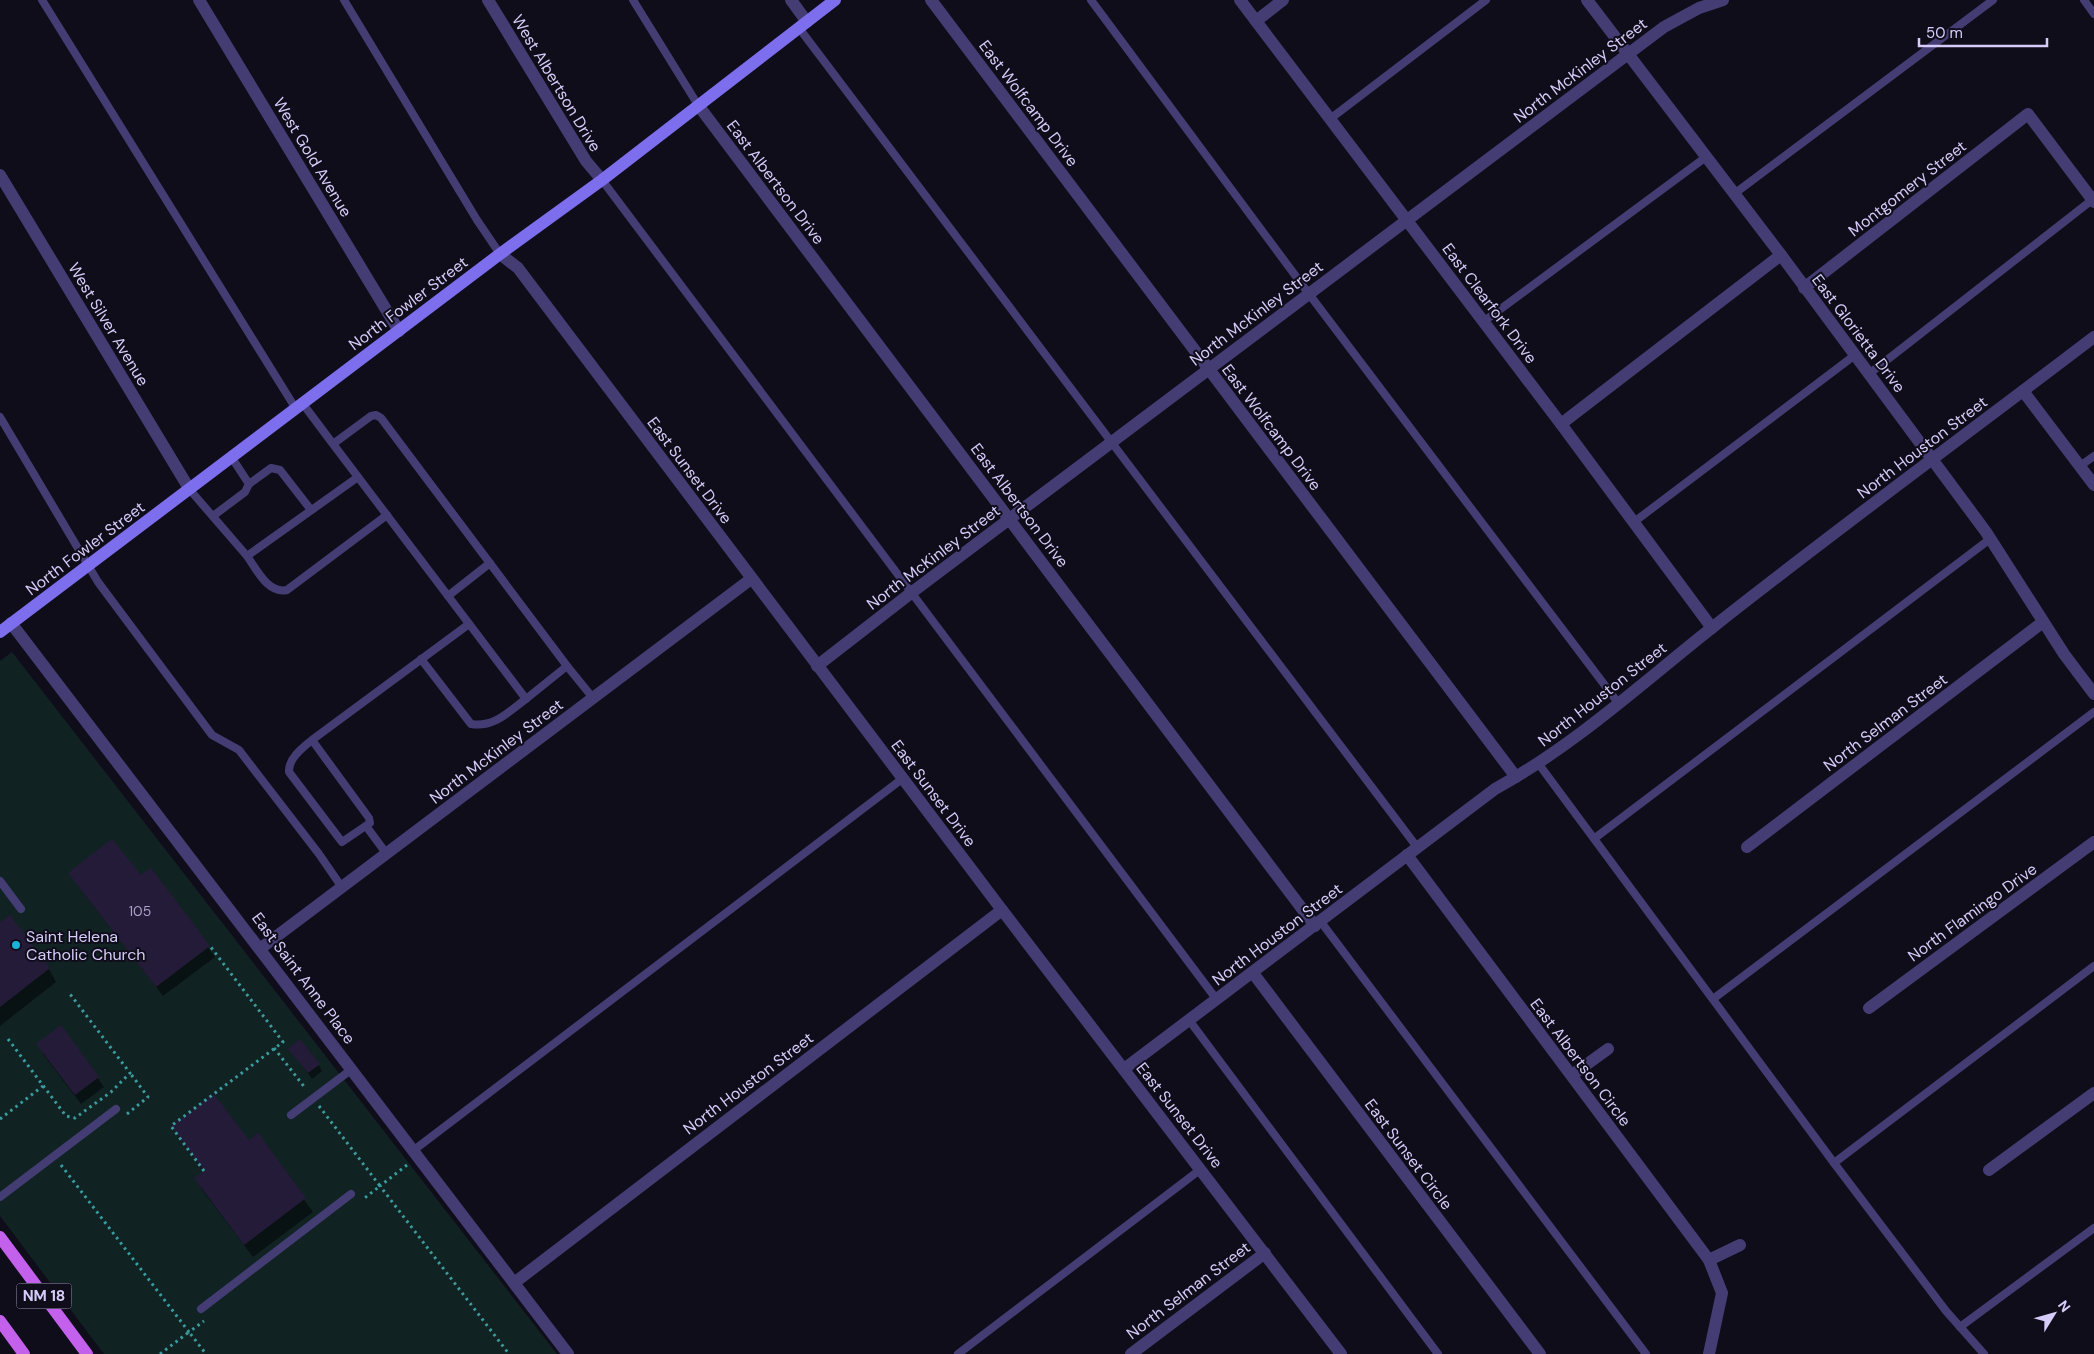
<svg xmlns="http://www.w3.org/2000/svg" width="2094" height="1354" viewBox="0 0 2094 1354" font-family="'DM Sans',sans-serif">
  <style>
    .green { fill: #112223 }
    .shadow { fill: #0007 }
    .building { fill: #241b39 }
    .lines { fill: none; stroke-linecap: round; stroke-linejoin: round }
    .path { stroke: #3a9c9f; stroke-width: 3; stroke-dasharray: 2.5 4; stroke-linecap: butt }
    .lane { stroke: #443d74; stroke-width: 8 }
    .street { stroke: #443d74; stroke-width: 12 }
    .secondary { stroke: #7c6eed; stroke-width: 12 }
    .primary { stroke: #c360ec; stroke-width: 12 }
    .poi-dot { fill: #1ab4d7; stroke: #100d1a; stroke-width: 2 }
    .labels { text-anchor: middle; stroke-width: 4; stroke-linejoin: round; paint-order: stroke }
    .number-label { font-size: 14px; fill: #a9a0c9 }
    .shield { fill: #100d1a; stroke: #9a93b6; stroke-width: 1 }
    .shield-label { font-size: 15px; font-weight: bold; fill: #d5ccf9 }
    .street-label { font-size: 16px; fill: #d5ccf9; stroke: #100d1a }
    .poi-label { font-size: 16px; fill: #d5ccf9; stroke: #100d1a; text-anchor: start }
  </style>
  <rect width="100%" height="100%" fill="#100d1a"/>
  <path class="green" d="M12,652L557,1354H104L0,1216V661Z"/>
  <g class="shadow">
    <path d="M150,870L215,957L163,996L69,874L140,877Z"/>
    <path d="M0,924L49,969L56,982L0,1026Z"/>
    <path d="M61,1027L104,1087L81,1104L43,1054Z"/>
    <path d="M290,1049L319,1065L322,1071L312,1079Z"/>
    <path d="M172,1127L248,1142L257,1135L313,1212L253,1257L203,1191L196,1178L204,1172Z"/>
  </g>
  <g class="building">
    <path d="M112,839L141,875L151,868L210,946L156,987L68,873Z"/>
    <path d="M10,915L50,968L0,1007V922Z"/>
    <path d="M61,1025L99,1077L75,1095L36,1044Z"/>
    <path d="M300,1039L320,1064L308,1073L288,1049Z"/>
    <path d="M214,1094L249,1140L258,1133L306,1198L244,1245L194,1178L204,1171L171,1126Z"/>
  </g>
  <g class="lines">
    <g class="path">
      <path d="M8,1039L66,1116L75,1118L111,1092L130,1073L70,994"/>
      <path d="M274,1048L306,1089"/>
      <path d="M319,1106L380,1186L362,1200"/>
      <path d="M127,1114L148,1097L130,1073"/>
      <path d="M0,1119L43,1086"/>
      <path d="M61,1165L189,1332L204,1321"/>
      <path d="M407,1165L380,1186L509,1354"/>
      <path d="M204,1171L171,1126L283,1042L210,946"/>
      <path d="M160,1354L189,1332L206,1354"/>
    </g>
    <g class="lane">
      <path d="M42,0L296,409"/>
      <path d="M344,0L477,220L500,254"/>
      <path d="M633,0L698,105"/>
      <path d="M1091,0L1309,294L1619,704"/>
      <path d="M2084,0L2094,14"/>
      <path d="M799,28L1417,847"/>
      <path d="M1330,119L1486,0"/>
      <path d="M602,180L1217,1000"/>
      <path d="M1734,194L1993,0"/>
      <path d="M1483,322L1706,157"/>
      <path d="M1869,374L2092,200"/>
      <path d="M303,404L333,444L526,699L567,666L381,418L376,415L371,416L333,444"/>
      <path d="M0,417L98,582L212,735L239,750L319,854L341,886"/>
      <path d="M232,458L249,484L271,468L280,470L311,510"/>
      <path d="M2080,466L2094,456"/>
      <path d="M358,477L247,556C257,570 268,594 287,590L387,515"/>
      <path d="M190,490L247,556"/>
      <path d="M213,516L245,492L249,484"/>
      <path d="M1634,522L1855,355"/>
      <path d="M448,596L490,563"/>
      <path d="M421,659L471,724C494,728 508,712 526,699"/>
      <path d="M567,666L593,698"/>
      <path d="M312,740L369,818L370,823L342,842L289,772C288,759 302,748 312,740L469,624"/>
      <path d="M1538,763L1834,1163L1946,1311L1984,1354"/>
      <path d="M366,826L386,853"/>
      <path d="M1595,838L1990,539"/>
      <path d="M0,881L21,909"/>
      <path d="M1321,922L1646,1354"/>
      <path d="M1713,999L2094,712"/>
      <path d="M1189,1020L1438,1354"/>
      <path d="M291,1115L352,1069"/>
      <path d="M414,1150L902,779"/>
      <path d="M1834,1163L2094,966"/>
      <path d="M0,1197L116,1109"/>
      <path d="M201,1309L351,1194"/>
      <path d="M1960,1327L2094,1228"/>
      <path d="M958,1354L1201,1169"/>
    </g>
    <g class="street">
      <path d="M199,0L399,331"/>
      <path d="M488,0L586,161L602,180"/>
      <path d="M791,0L807,22"/>
      <path d="M931,0L1516,777"/>
      <path d="M1240,0L1561,424L1712,628"/>
      <path d="M1587,0L1781,255L1986,532L2064,654L2094,694"/>
      <path d="M1256,21L1283,0"/>
      <path d="M698,105L1315,926"/>
      <path d="M0,175L190,490"/>
      <path d="M500,254L518,268L1002,910L1341,1354"/>
      <path d="M1804,288L2028,114L2094,202"/>
      <path d="M2023,391L2094,485"/>
      <path d="M1561,424L1781,255"/>
      <path d="M11,623L568,1354"/>
      <path d="M817,666L911,593L1664,27L1699,8L1723,0"/>
      <path d="M1747,847L2043,622"/>
      <path d="M1407,855L1709,1260L1740,1245"/>
      <path d="M261,948L751,579"/>
      <path d="M1253,973L1540,1354"/>
      <path d="M1869,1008L2094,842"/>
      <path d="M1124,1069L1495,789C1575,745 1642,683 1713,627C1838,528 1967,434 2094,337"/>
      <path d="M1572,1075L1608,1049"/>
      <path d="M1989,1170L2094,1093"/>
      <path d="M514,1283L1002,910"/>
      <path d="M1131,1354L1265,1253"/>
      <path d="M1709,1354L1722,1293L1709,1260"/>
    </g>
    <path class="secondary" d="M0,632L500,254L602,180L835,0"/>
    <g class="primary">
      <path d="M0,1237L87,1354"/>
      <path d="M0,1321L24,1354"/>
    </g>
  </g>
  <circle class="poi-dot" cx="16" cy="945" r="5"/>
  <g class="labels">
    <g class="number-label">
      <text x="140" y="916">105</text>
    </g>
    <rect class="shield" x="16.5" y="1283.5" width="55" height="25" rx="4"/>
    <g class="shield-label">
      <text x="44" y="1301">NM 18</text>
    </g>
    <g class="street-label">
      <text transform="translate(1580 70) rotate(-37)" y="6">North McKinley Street</text>
      <text transform="translate(557 83) rotate(59)" y="6">West Albertson Drive</text>
      <text transform="translate(1029 103) rotate(53)" y="6">East Wolfcamp Drive</text>
      <text transform="translate(313 157) rotate(59)" y="6">West Gold Avenue</text>
      <text transform="translate(776 182) rotate(53)" y="6">East Albertson Drive</text>
      <text transform="translate(1907 188) rotate(-38)" y="6">Montgomery Street</text>
      <text transform="translate(408 303) rotate(-37)" y="6">North Fowler Street</text>
      <text transform="translate(1490 303) rotate(53)" y="6">East Clearfork Drive</text>
      <text transform="translate(1256 313) rotate(-37)" y="6">North McKinley Street</text>
      <text transform="translate(109 324) rotate(59)" y="6">West Silver Avenue</text>
      <text transform="translate(1859 333) rotate(53)" y="6">East Glorietta Drive</text>
      <text transform="translate(1272 427) rotate(53)" y="6">East Wolfcamp Drive</text>
      <text transform="translate(1922 447) rotate(-37)" y="6">North Houston Street</text>
      <text transform="translate(690 470) rotate(53)" y="6">East Sunset Drive</text>
      <text transform="translate(1020 505) rotate(53)" y="6">East Albertson Drive</text>
      <text transform="translate(85 548) rotate(-37)" y="6">North Fowler Street</text>
      <text transform="translate(933 557) rotate(-37)" y="6">North McKinley Street</text>
      <text transform="translate(1602 694) rotate(-38)" y="6">North Houston Street</text>
      <text transform="translate(1885 722) rotate(-37)" y="6">North Selman Street</text>
      <text transform="translate(496 751) rotate(-37)" y="6">North McKinley Street</text>
      <text transform="translate(934 793) rotate(53)" y="6">East Sunset Drive</text>
      <text transform="translate(1972 912) rotate(-36)" y="6">North Flamingo Drive</text>
      <text transform="translate(1277 934) rotate(-37)" y="6">North Houston Street</text>
      <text transform="translate(304 978) rotate(53)" y="6">East Saint Anne Place</text>
      <text transform="translate(1581 1062) rotate(53)" y="6">East Albertson Circle</text>
      <text transform="translate(748 1083) rotate(-37)" y="6">North Houston Street</text>
      <text transform="translate(1180 1115) rotate(52)" y="6">East Sunset Drive</text>
      <text transform="translate(1409 1154) rotate(53)" y="6">East Sunset Circle</text>
      <text transform="translate(1188 1290) rotate(-37)" y="6">North Selman Street</text>
    </g>
    <g class="poi-label">
      <text x="26" y="942">Saint Helena<tspan x="26" dy="18">Catholic Church</tspan></text>
    </g>
  </g>
  <g transform="translate(2054 1314) rotate(53)" stroke="#100d1a" stroke-width="4" paint-order="stroke">
  <path d="M0-4L9 19L0 12L-9 19Z" fill="#d5ccf9"/>
  <text y="-8" font-size="14" font-weight="bold" text-anchor="middle" fill="#d5ccf9">N</text>
  </g>
  <path d="M1919 38v8h128v-8" fill="none" stroke="#d5ccf9" stroke-width="2.5"/>
  <text x="1926" y="38" font-size="15" fill="#d5ccf9" stroke="#100d1a" stroke-width="4" paint-order="stroke">50 m</text>
</svg>
